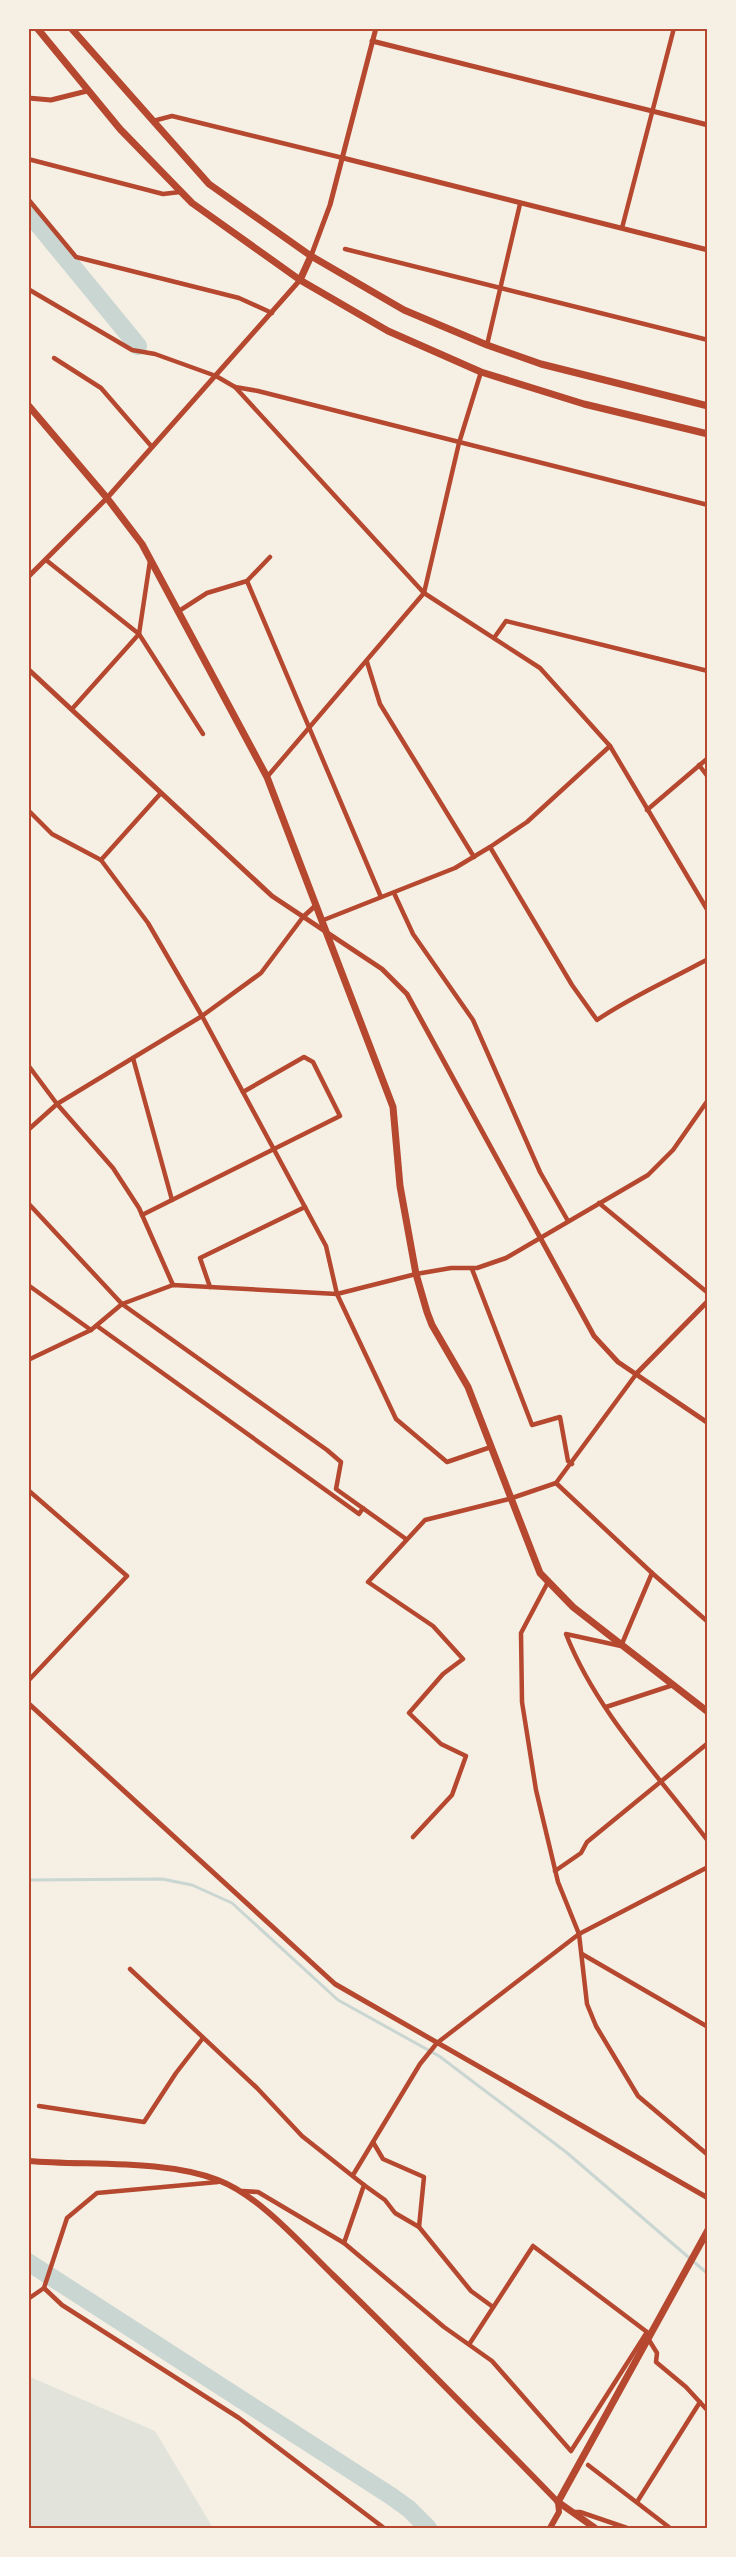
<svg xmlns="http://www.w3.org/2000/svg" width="736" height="2557" viewBox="0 0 736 2557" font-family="Arial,sans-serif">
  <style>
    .green { fill: #e2e4dc }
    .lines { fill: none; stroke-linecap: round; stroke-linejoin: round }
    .stream { stroke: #c9d6d2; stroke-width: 3 }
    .river { stroke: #c9d6d2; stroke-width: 18 }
    .minor { stroke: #b5482f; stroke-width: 4.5 }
    .tertiary { stroke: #b5482f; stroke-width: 5 }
    .secondary { stroke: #b5482f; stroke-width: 6 }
    .primary { stroke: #b5482f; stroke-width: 7 }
    .trunk { stroke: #b5482f; stroke-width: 7 }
    .neatline { fill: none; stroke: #b5482f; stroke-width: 2 }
  </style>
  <rect width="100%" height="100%" fill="#f6efe4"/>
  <path class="green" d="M28,2376L155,2431L213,2528H29Z"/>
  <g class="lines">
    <path class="stream" d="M28,1880L162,1879L192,1885L232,1903L338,2000L439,2056L566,2152L708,2274"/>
    <g class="river">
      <path d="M28,212L138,346"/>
      <path d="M28,2262L391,2496L409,2509L428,2528"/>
    </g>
    <g class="minor">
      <path d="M153,121L172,116L343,158"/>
      <path d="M28,159L163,194L180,192"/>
      <path d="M28,199L76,257L239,298L272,313"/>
      <path d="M622,228L674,28"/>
      <path d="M345,249L708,340"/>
      <path d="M28,289L132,350L155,354L216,376L235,387L424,593L540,668L610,746L708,911"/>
      <path d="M487,345L520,204"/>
      <path d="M54,358L101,388L152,447"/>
      <path d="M235,387L258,391L708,505"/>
      <path d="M46,560L139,634L203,734"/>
      <path d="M247,581L381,897"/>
      <path d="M179,611L207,593L247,581L270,557"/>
      <path d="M494,638L506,621L708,671"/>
      <path d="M367,662L380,704L474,857"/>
      <path d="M72,709L139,634L150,561"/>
      <path d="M699,765L708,777"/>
      <path d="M267,777L424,593L459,443L481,372"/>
      <path d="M28,810L52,834L101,860L148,923L202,1016L326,1246L337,1294L396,1419L447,1462L491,1447"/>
      <path d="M647,810L708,758"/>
      <path d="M490,847L572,985L597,1020C632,996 670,980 708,959"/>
      <path d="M101,860L161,793"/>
      <path d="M394,893L413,934L473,1020L540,1172L568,1221"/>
      <path d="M321,921L455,868L490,847L527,822L610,746"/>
      <path d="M133,1058L172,1200"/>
      <path d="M28,1065L57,1104L113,1168L139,1208L173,1285"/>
      <path d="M28,1130L57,1104L202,1016L261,973L303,917"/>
      <path d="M28,1203L122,1304L327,1450L341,1462L336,1489L406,1539"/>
      <path d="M599,1203L708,1293"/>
      <path d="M142,1215L340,1116L313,1062L304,1057L243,1092"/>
      <path d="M472,1269L532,1425L560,1417L568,1461L572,1464"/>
      <path d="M28,1285L91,1330"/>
      <path d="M210,1287L200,1258L305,1207"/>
      <path d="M97,1326L359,1514L363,1508"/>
      <path d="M28,1360L91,1330L122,1304L173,1285L337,1294L416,1274L451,1268H477L506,1258L648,1175L673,1150L708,1100"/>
      <path d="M556,1483L652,1573"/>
      <path d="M28,1490L127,1576L28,1681"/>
      <path d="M548,1582L521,1633L522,1702L536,1790L558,1882L579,1934L587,2004L596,2026L638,2096L708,2155"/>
      <path d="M708,1622L652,1573L621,1646L566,1634C596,1711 658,1775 708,1841"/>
      <path d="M606,1707L673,1685"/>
      <path d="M413,1837L452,1795L466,1756L441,1744L409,1713L443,1674L463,1659L433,1626L368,1582L425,1520L509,1499L556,1483L637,1373"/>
      <path d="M555,1871L581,1853L587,1842L708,1743"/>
      <path d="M582,1954L708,2027"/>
      <path d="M130,1969L257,2088L302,2136L364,2185L344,2243L444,2327L492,2361L571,2451L647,2332L533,2246L470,2343"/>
      <path d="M39,2106L144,2122L176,2073L203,2038"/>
      <path d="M373,2142L383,2159L424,2177L419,2227"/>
      <path d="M353,2175L420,2064L437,2043L579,1934L708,1867"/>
      <path d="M364,2185L385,2200L395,2213L419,2227L471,2291L493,2307"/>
      <path d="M242,2191L258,2192L344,2243"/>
      <path d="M44,2288L62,2305L239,2418L384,2528"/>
      <path d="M28,2299L44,2288L67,2218L97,2193L218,2182"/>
      <path d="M649,2340L657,2353L656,2362L686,2387L708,2411"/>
      <path d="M588,2465L670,2528"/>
      <path d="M637,2502L700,2402"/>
      <path d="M572,2512H580L627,2528"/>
    </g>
    <g class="tertiary">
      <path d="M372,41L708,125"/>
      <path d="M28,98L51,100L87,91"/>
      <path d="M343,158L708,250"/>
      <path d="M311,256L330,205L376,28"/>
      <path d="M28,577L107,498L300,280"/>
      <path d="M28,669L272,896L382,969L407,994L594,1336L618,1362L708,1423"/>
      <path d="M303,917L315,906"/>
      <path d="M637,1373L708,1301"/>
      <path d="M28,1703L335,1984L708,2198"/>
    </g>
    <path class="secondary" d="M28,2161C89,2166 162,2159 218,2180C260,2196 302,2245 334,2276C410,2350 484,2426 558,2502L559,2512L550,2528"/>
    <g class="primary">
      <path d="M28,405L107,498L142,544L267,777L393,1107L400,1186L416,1274L427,1312L432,1325L468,1387L540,1573L573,1607L708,1712"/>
      <path d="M595,2528L558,2502L708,2230"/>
    </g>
    <g class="trunk">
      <path d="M37,28L120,129L192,203L300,280L388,331L481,372L584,404L708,434"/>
      <path d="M71,28L209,184L311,256L404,310L487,345L541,364L708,406"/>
      <path d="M300,280L311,256"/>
    </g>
  </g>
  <rect width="736" height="2557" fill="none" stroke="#f6efe4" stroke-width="60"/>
  <rect x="30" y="30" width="676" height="2497" class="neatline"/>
</svg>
